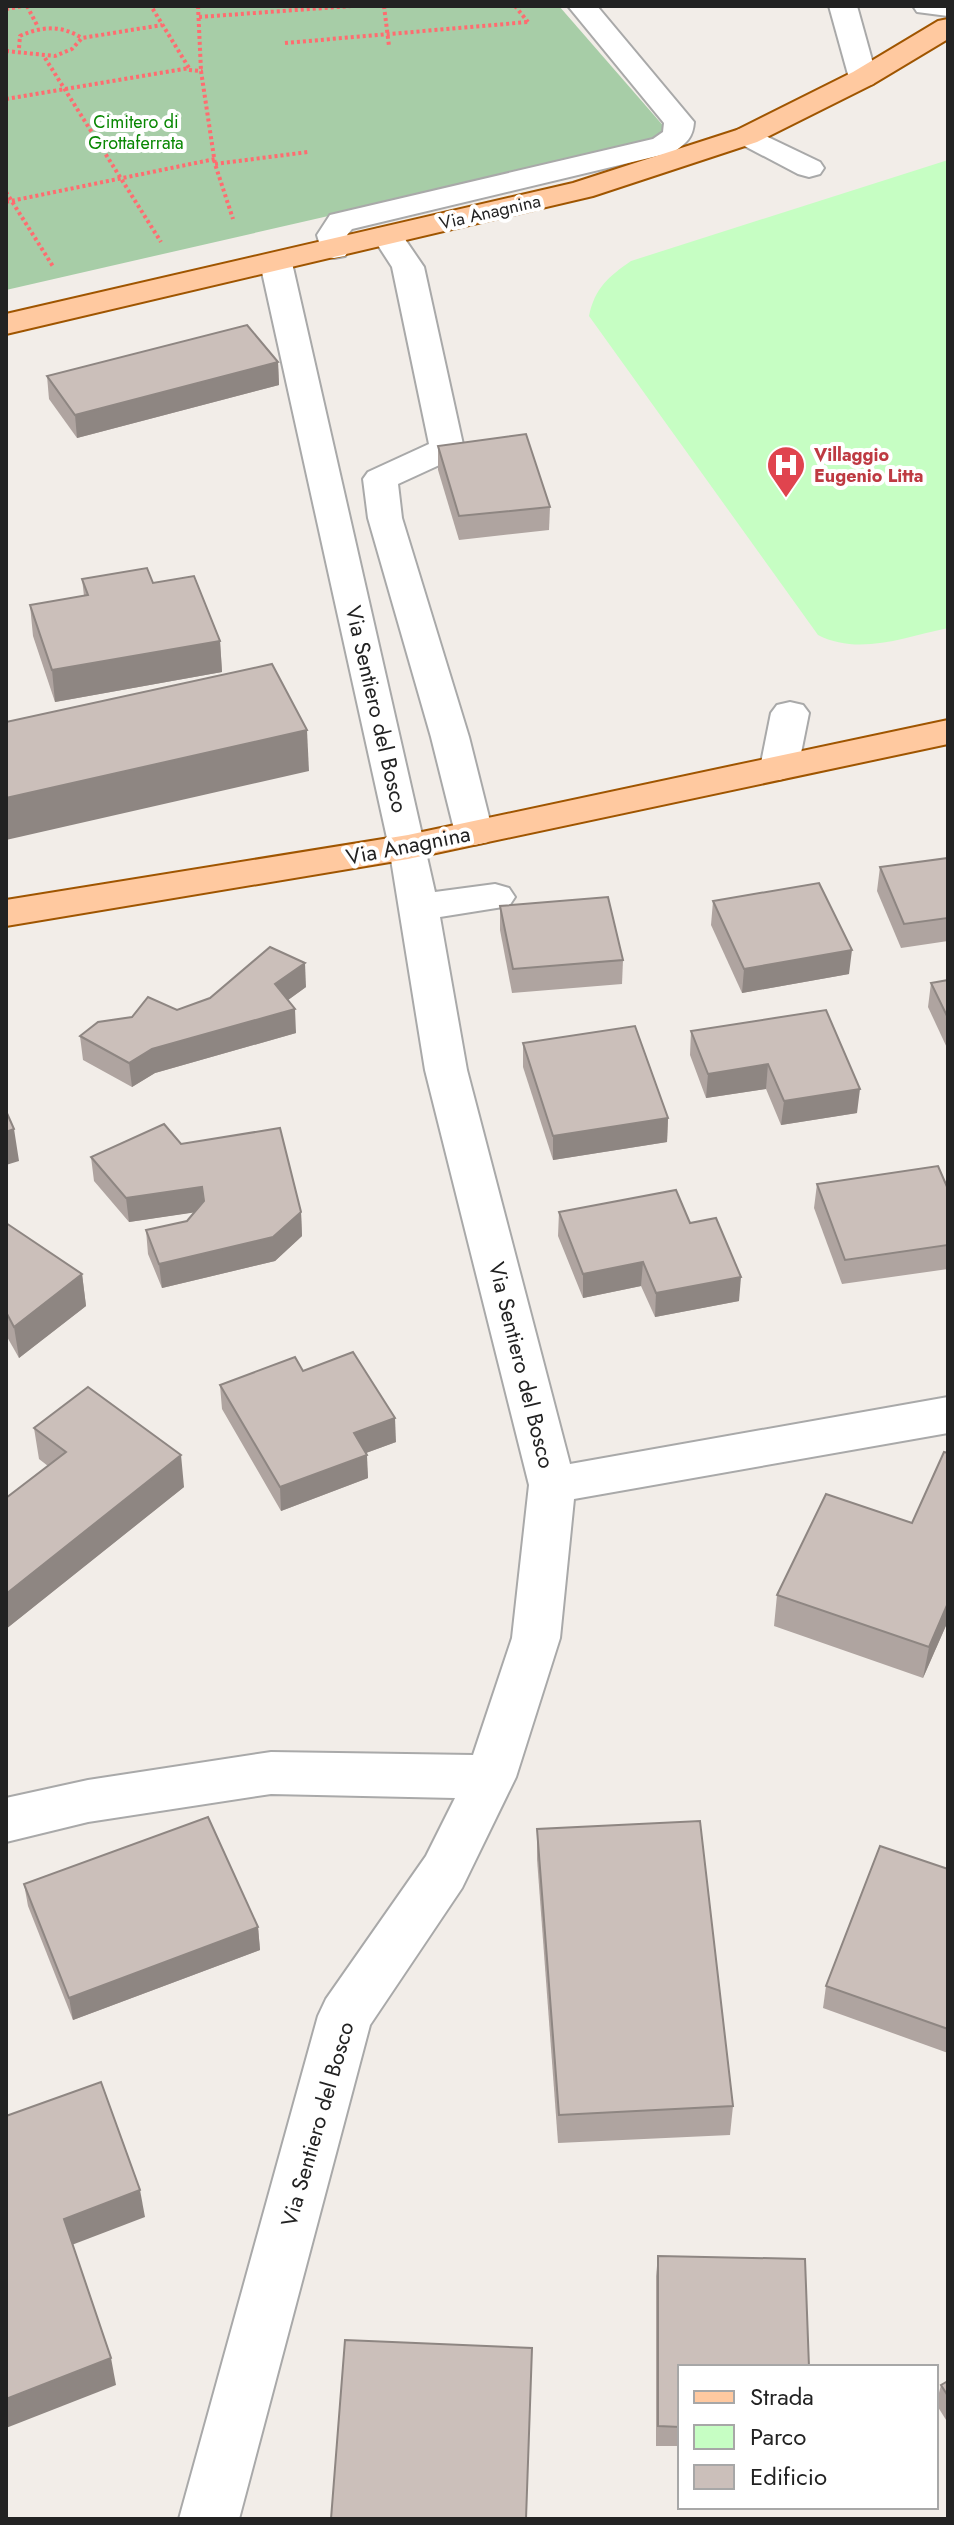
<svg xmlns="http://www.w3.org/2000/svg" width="954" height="2525" viewBox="0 0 954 2525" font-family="Jost,sans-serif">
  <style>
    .cemetery { fill: #a7cda7 }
    .park { fill: #c6fec3 }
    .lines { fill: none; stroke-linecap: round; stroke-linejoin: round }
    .minor-casing { stroke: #a9a9a9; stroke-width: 4 }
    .major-casing { stroke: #9f5500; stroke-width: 4 }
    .path { stroke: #ff6c70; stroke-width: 4; stroke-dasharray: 3 3; stroke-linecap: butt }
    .minor { fill: #fff; fill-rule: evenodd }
    .major { fill: #ffc9a0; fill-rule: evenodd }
    .wall { fill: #afa4a0 }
    .shaded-wall { fill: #8e8682 }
    .building { fill: #cbbfba; stroke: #8e8682; stroke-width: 2 }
    .labels { text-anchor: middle; stroke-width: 8; stroke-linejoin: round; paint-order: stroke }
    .far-park-label { font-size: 18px; fill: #098703; stroke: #fff }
    .far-street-label { font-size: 18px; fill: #222; stroke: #fff }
    .far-health-label { font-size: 18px; font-weight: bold; fill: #be3a42; stroke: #fff; text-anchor: start }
    .street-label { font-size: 22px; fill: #222; stroke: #fff }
  </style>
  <rect width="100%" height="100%" fill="#f2ede8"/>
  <path class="cemetery" d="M6,6H559L673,137L6,290Z"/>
  <path class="park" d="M948,160V628C905,637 859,656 818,635L589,316C595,288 608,277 631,261Z"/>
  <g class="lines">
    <defs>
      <g id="minor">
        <path d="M568,6H597L694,122C693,138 686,143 674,152L352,229L347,235L350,249L345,256L334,258L323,256L317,235L330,215L653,139L663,132L664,123Z"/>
        <path d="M829,6H857L877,78L873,84L863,87L853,84L849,78Z"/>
        <path d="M913,6H948V16L917,12Z"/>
        <path d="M747,127L820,162L824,168L820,174L809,177L798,174L737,142L732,136L737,130Z"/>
        <path d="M387,227L398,229L424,267L464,449L459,456L398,484L402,518L469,737L493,833L488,842L474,845L460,842L455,833L431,737L368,518L363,479L368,472L429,444L392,267L372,236L376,229Z"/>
        <path d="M276,254L287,256L292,263L435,892L495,884L509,888L515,897L509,906L440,917L467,1070L570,1464L948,1397V1433L574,1499L560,1638L516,1777L462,1888L370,2025L239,2519H179L318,2016L326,1999L426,1856L455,1798L271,1794L88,1822L6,1842V1798L88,1780L271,1752L473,1755L512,1638L529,1485L425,1070L389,847L260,263L265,256Z"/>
        <path d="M790,702L803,705L809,713L798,768L792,776L779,780L766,776L760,768L771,713L777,705Z"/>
      </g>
      <g id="major">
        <path d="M948,19V39L873,84L757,142L593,196L6,334V314L573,183L737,130L853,72L938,21Z"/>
        <path d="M948,720V744L408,859L6,926V900L408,835Z"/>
      </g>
    </defs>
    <use href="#minor" class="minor-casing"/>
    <use href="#major" class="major-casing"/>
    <g class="path">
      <path d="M27,6L38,27"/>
      <path d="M198,6L201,71"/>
      <path d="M384,6L389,46"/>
      <path d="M515,6L528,22"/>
      <path d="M6,9L23,6"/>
      <path d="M199,17L352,6"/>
      <path d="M285,43L528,22"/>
      <path d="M19,48L20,36C42,26 61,25 82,38"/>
      <path d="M6,51L55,56L72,49L82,38L162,25"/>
      <path d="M45,58L161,242"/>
      <path d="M189,70L201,71L215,164L233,219"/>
      <path d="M6,99L189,68L151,6"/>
      <path d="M215,164L308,152"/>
      <path d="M6,192L54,268"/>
      <path d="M6,202L215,159"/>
    </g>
    <use href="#minor" class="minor"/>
    <use href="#major" class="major"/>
  </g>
  <g class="wall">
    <path d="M278,362L279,385L77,438L49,399L47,376Z"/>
    <path d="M438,446L550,507L549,530L459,540L438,470Z"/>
    <path d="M82,579L153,583L220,641L222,672L55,702L33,636L30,605L84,596Z"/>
    <path d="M948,858V941L901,948L877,891L880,867Z"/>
    <path d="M713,901L849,974L742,993L711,925Z"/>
    <path d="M500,906L623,960L622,984L512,993L500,930Z"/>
    <path d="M948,980V1050L928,1007L931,983Z"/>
    <path d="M306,987L288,1000L296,1033L155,1073L132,1087L83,1060L80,1036L177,1010Z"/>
    <path d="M826,1010L857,1113L781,1125L766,1089L706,1098L690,1055L691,1031Z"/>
    <path d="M523,1043L668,1118L667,1142L553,1160L523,1067Z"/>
    <path d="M181,1144L301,1212L302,1236L275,1261L162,1288L148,1254L146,1230L187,1221L195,1212L129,1222L94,1181L91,1157Z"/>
    <path d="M817,1184L948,1189V1269L842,1284L814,1208Z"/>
    <path d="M559,1212L690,1223L739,1301L655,1317L641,1286L583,1298L558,1236Z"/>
    <path d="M6,1223L82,1274L86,1306L19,1358L6,1335Z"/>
    <path d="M303,1371L396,1442L366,1453L368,1478L281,1511L222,1409L220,1385Z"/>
    <path d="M34,1428L184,1487L6,1629V1498L48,1466L39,1459Z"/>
    <path d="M948,1453V1621L923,1678L774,1626L777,1595L912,1523Z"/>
    <path d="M537,1829L733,2106L730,2135L558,2143L537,1859Z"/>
    <path d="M948,1869V2053L823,2008L826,1986Z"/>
    <path d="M24,1884L258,1927L260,1950L73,2020L28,1906Z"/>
    <path d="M658,2256L680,2367V2446H656V2276Z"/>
    <path d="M948,2381V2423L936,2404L941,2385Z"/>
  </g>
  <g class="shaded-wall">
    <path d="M278,362L279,385L77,438L75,415Z"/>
    <path d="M220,641L222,672L55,702L52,670Z"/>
    <path d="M307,730L309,771L6,840V798Z"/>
    <path d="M852,950L849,974L742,993L744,969Z"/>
    <path d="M305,963L306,987L277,1008L275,984Z"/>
    <path d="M295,1009L296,1033L155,1073L132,1087L129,1063L152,1049Z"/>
    <path d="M768,1064L766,1089L706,1098L708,1074Z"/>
    <path d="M860,1089L857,1113L781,1125L784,1101Z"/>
    <path d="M668,1118L667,1142L553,1160V1136Z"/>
    <path d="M14,1129L19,1161L6,1165V1132Z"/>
    <path d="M202,1187L204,1211L129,1222L126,1198Z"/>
    <path d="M301,1212L302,1236L275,1261L162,1288L159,1264Z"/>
    <path d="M643,1262L641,1286L583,1298V1274Z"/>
    <path d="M82,1274L86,1306L19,1358L14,1327Z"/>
    <path d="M741,1277L739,1301L655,1317L656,1293Z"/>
    <path d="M395,1418L396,1442L355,1457L354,1433Z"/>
    <path d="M181,1455L184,1487L6,1629V1594Z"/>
    <path d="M367,1455L368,1478L281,1511L280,1487Z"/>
    <path d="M948,1603V1621L923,1678L929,1647Z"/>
    <path d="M258,1927L260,1950L73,2020L69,1998Z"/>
    <path d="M140,2190L145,2217L69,2246L64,2219Z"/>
    <path d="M111,2358L116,2385L6,2428V2399Z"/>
  </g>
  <g class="building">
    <path d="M247,325L278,362L75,415L47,376Z"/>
    <path d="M526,434L550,507L459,516L438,446Z"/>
    <path d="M147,568L153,583L194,576L220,641L52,670L30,605L88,595L82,579Z"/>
    <path d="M272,664L307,730L6,798V722Z"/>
    <path d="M948,858V918L904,924L880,867Z"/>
    <path d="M819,883L852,950L744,969L713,901Z"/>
    <path d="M608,897L623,960L513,969L500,906Z"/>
    <path d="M270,947L305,963L275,984L295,1009L152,1049L129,1063L80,1036L98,1022L132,1017L148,997L177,1010L210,998Z"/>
    <path d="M948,980V1018L931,983Z"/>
    <path d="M826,1010L860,1089L784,1101L768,1064L708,1074L691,1031Z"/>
    <path d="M635,1026L668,1118L553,1136L523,1043Z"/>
    <path d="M6,1111L14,1129L6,1132Z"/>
    <path d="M164,1124L181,1144L280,1128L301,1212L273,1237L159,1264L146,1230L187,1221L204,1201L202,1187L126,1198L91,1157Z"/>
    <path d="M938,1166L948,1189V1245L845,1260L817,1184Z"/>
    <path d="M676,1190L690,1223L716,1218L741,1277L656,1293L643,1262L583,1274L559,1212Z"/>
    <path d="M6,1223L82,1274L14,1327L6,1312Z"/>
    <path d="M353,1352L395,1418L354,1433L367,1455L280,1487L220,1385L295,1357L303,1371Z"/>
    <path d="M88,1387L181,1455L6,1594V1498L66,1452L34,1428Z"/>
    <path d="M944,1452L948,1453V1603L929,1647L777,1595L826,1494L912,1523Z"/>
    <path d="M208,1817L258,1927L69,1998L24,1884Z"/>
    <path d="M700,1821L733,2106L559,2115L537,1829Z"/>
    <path d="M880,1846L948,1869V2029L826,1986Z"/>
    <path d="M101,2082L140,2190L64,2219L111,2358L6,2399V2116Z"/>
    <path d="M658,2256L805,2259L809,2367H680V2427L658,2426Z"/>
    <path d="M345,2340L532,2348L526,2519H331Z"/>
    <path d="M948,2381V2396L941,2385Z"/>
  </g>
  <defs>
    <symbol id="hospital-pin" viewBox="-11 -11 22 30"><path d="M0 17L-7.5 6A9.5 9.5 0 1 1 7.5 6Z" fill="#e0444e" stroke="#fff"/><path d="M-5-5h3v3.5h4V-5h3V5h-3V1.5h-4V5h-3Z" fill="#fff"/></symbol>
  </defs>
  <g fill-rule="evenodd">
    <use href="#hospital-pin" x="764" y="443" width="44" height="60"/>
  </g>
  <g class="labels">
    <g class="far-park-label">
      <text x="136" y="128">Cimitero di<tspan x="136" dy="21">Grottaferrata</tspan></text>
    </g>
    <g class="far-street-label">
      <text transform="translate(490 212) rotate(-13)" y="6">Via Anagnina</text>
    </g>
    <g class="far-health-label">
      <text x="814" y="461">Villaggio<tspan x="814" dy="21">Eugenio Litta</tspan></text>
    </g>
    <g class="street-label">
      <text transform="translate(377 709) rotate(77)" y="8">Via Sentiero del Bosco</text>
      <text transform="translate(408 845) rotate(-11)" y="8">Via Anagnina</text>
      <text transform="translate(522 1365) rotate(76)" y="8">Via Sentiero del Bosco</text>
      <text transform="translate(317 2124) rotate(-74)" y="8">Via Sentiero del Bosco</text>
    </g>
  </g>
  <rect width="954" height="2525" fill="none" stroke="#222222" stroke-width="16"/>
  <rect x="678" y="2365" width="260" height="144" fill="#ffffff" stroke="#a7a7a7" stroke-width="2"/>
  <rect x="694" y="2391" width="40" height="12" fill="#ffc9a0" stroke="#a7a7a7" stroke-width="2"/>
  <text x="750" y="2405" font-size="24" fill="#222222">Strada</text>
  <rect x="694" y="2425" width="40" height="24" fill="#c6fec3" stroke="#a7a7a7" stroke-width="2"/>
  <text x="750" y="2445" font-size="24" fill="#222222">Parco</text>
  <rect x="694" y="2465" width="40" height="24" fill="#cbbfba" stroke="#a7a7a7" stroke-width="2"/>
  <text x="750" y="2485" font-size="24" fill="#222222">Edificio</text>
</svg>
